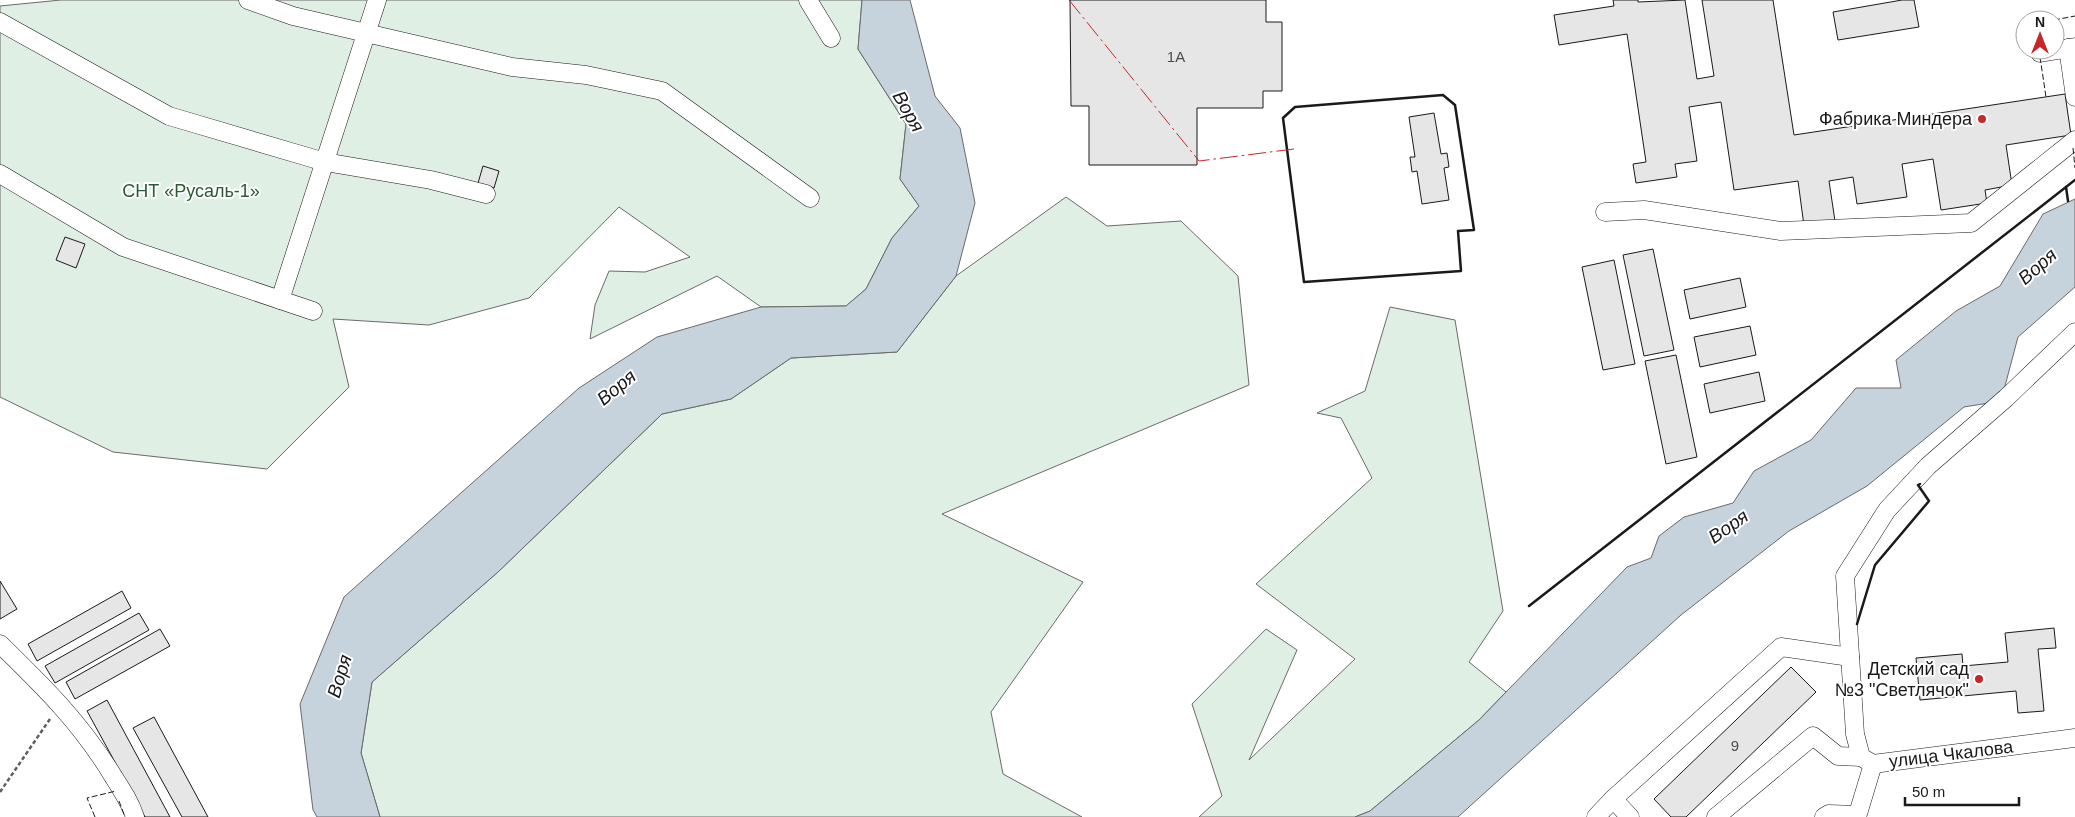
<svg xmlns="http://www.w3.org/2000/svg" width="2075" height="817" viewBox="0 0 2075 817" font-family="Arial,sans-serif">
  <style>
    .green { fill: #e0efe3; stroke: #6a6a6a }
    .water { fill: #c6d2dc; stroke: #6a6a6a }
    .building { fill: #e6e6e6; stroke: #1a1a1a }
    .lines { fill: none; stroke-linecap: round; stroke-linejoin: round }
    .minor-casing { stroke: #1a1a1a; stroke-width: 19 }
    .path { stroke: #5f5f5f; stroke-width: 2.5; stroke-dasharray: 4 2.5; stroke-linecap: butt }
    .minor { stroke: #fff; stroke-width: 18 }
    .fence { stroke: #1a1a1a; stroke-width: 1; stroke-dasharray: 6 2.5; stroke-linecap: butt }
    .wall { stroke: #1a1a1a; stroke-width: 2.5 }
    .power { stroke: #c62828; stroke-width: 1; stroke-dasharray: 18 4 2.5 4; stroke-linecap: butt }
    .poi-dot { fill: #c62828; stroke: #fff; stroke-width: 2 }
    .labels { text-anchor: middle; stroke-width: 4; stroke-linejoin: round; paint-order: stroke }
    .number-label { font-size: 15px; fill: #4d4d4d }
    .poi-label { font-size: 18px; fill: #1a1a1a; stroke: #fff; text-anchor: end }
    .park-label { font-size: 18px; fill: #2b5a34; stroke: #fff }
    .street-label { font-size: 18px; fill: #1a1a1a; stroke: #fff }
    .water-label { font-size: 19px; font-style: italic; fill: #1a1a1a; stroke: #fff }
  </style>
  <rect width="100%" height="100%" fill="#fff"/>
  <g class="green">
    <path d="M61,0H862L858,49L906,124L900,179L919,206L892,238L866,289L846,306L761,307L717,276L590,339L595,305L609,271L645,272L690,257L619,207L529,298L429,325L333,319L349,387L267,469L113,452L0,397V6Z"/>
    <path d="M1066,197L1107,226L1181,221L1238,276L1249,385L942,514L1083,582L991,712L1003,774L1082,817H380L361,753L372,682L498,572L662,414L731,399L791,358L897,352L956,276Z"/>
    <path d="M1390,307L1455,320L1503,611L1469,662L1506,692L1479,720L1370,811L1355,817H1199L1222,796L1192,704L1266,629L1297,650L1249,760L1355,659L1256,584L1372,478L1341,418L1317,413L1365,391Z"/>
  </g>
  <g class="water">
    <path d="M862,0H910L935,96L960,128L975,203L956,276L897,352L791,358L731,399L662,414L498,572L372,682L361,753L380,817H317L313,810L300,704L344,597L579,388L657,337L761,307L846,306L866,289L892,238L919,206L900,179L906,124L858,49Z"/>
    <path d="M2075,199V287L2018,337L2001,401L1964,407L1867,486L1789,531L1681,615L1458,817H1355L1370,811L1479,720L1627,567L1651,558L1659,536L1684,517L1733,503L1754,471L1811,440L1856,388H1901L1896,360L1956,311L2000,286L2043,214Z"/>
  </g>
  <g class="building">
    <path d="M1070,0H1266V22H1282V91H1263V108H1197V165H1089V106H1071Z"/>
    <path d="M1613,0H1638V2L1685,0L1697,79L1714,76L1702,0H1773L1794,135L2065,94L2071,135L2006,145L2012,185L1985,190L1987,203L1941,210L1933,159L1902,164L1907,197L1857,204L1853,177L1829,181L1835,221L1804,226L1798,181L1734,190L1721,102L1689,107L1697,161L1675,164L1677,177L1636,183L1633,164L1646,162L1627,34L1559,45L1554,15L1614,6Z"/>
    <path d="M1902,0H1914L1919,27L1838,40L1833,12Z"/>
    <path d="M1434,113L1441,154L1447,153L1449,167L1444,168L1449,200L1422,204L1417,171L1412,172L1410,157H1415L1409,117Z"/>
    <path d="M483,166L499,171L494,188L478,183Z"/>
    <path d="M65,237L85,244L76,268L56,260Z"/>
    <path d="M1653,249L1674,350L1644,356L1623,255Z"/>
    <path d="M1614,260L1635,364L1603,370L1582,267Z"/>
    <path d="M1740,278L1746,307L1690,319L1684,290Z"/>
    <path d="M1750,326L1756,355L1700,367L1694,337Z"/>
    <path d="M1676,355L1697,457L1666,464L1645,361Z"/>
    <path d="M1759,372L1765,401L1710,413L1704,384Z"/>
    <path d="M0,581L17,609L0,619Z"/>
    <path d="M122,591L131,608L37,661L28,644Z"/>
    <path d="M139,613L149,630L55,683L45,666Z"/>
    <path d="M2054,628L2056,648L2038,649L2044,711L2018,713L2016,691L1920,700L1916,658L1962,654L1963,666L2008,662L2005,633Z"/>
    <path d="M160,629L170,646L75,699L66,682Z"/>
    <path d="M1791,667L1816,692L1686,817H1671L1654,799Z"/>
    <path d="M107,700L170,817H145L87,711Z"/>
    <path d="M154,717L208,817H182L133,728Z"/>
  </g>
  <g class="lines">
    <defs>
      <g id="minor">
        <path d="M248,0L293,16L512,67L586,75L662,91L810,198"/>
        <path d="M808,0L831,38"/>
        <path d="M0,22L169,116L325,162L431,180L486,194"/>
        <path d="M2068,48L2075,97"/>
        <path d="M2040,53L2075,47"/>
        <path d="M0,174L123,247L313,311"/>
        <path d="M1605,212L1644,210L1781,231L1971,223L2075,140"/>
        <path d="M280,300L377,0"/>
        <path d="M2075,332L2006,398L1928,466L1887,510L1845,576L1855,734L1861,757L1873,764L2075,738"/>
        <path d="M0,644C44,687 81,723 113,776C122,790 130,802 135,817"/>
        <path d="M1596,817L1613,799"/>
        <path d="M1630,817L1613,799L1781,647L1850,657"/>
        <path d="M1716,817L1813,736L1838,756L1861,757"/>
        <path d="M1824,817L1829,814L1857,815"/>
        <path d="M1857,817L1873,764"/>
      </g>
    </defs>
    <use href="#minor" class="minor-casing"/>
    <path class="path" d="M0,792L50,719"/>
    <use href="#minor" class="minor"/>
    <g class="fence">
      <path d="M2054,20L2075,16"/>
      <path d="M2040,57L2046,97"/>
      <path d="M2073,148L2075,168"/>
      <path d="M119,801L125,817"/>
      <path d="M95,817L87,798L116,791"/>
    </g>
    <g class="wall">
      <path d="M1443,95L1455,105L1474,230L1458,231L1461,271L1304,282L1283,118L1295,107Z"/>
      <path d="M2066,187L2068,201"/>
      <path d="M1529,606L2075,180"/>
      <path d="M1857,624L1875,565L1929,501L1918,485L1920,484"/>
    </g>
    <path class="power" d="M1069,0L1199,161L1294,149"/>
  </g>
  <g class="poi-dot">
    <circle cx="1982" cy="119" r="5"/>
    <circle cx="1979" cy="679" r="5"/>
  </g>
  <g class="labels">
    <g class="number-label">
      <text x="1176" y="62">1А</text>
      <text x="1735" y="751">9</text>
    </g>
    <g class="poi-label">
      <text x="1972" y="125">Фабрика Миндера</text>
      <text x="1969" y="675">Детский сад<tspan x="1969" dy="21">№3 "Светлячок"</tspan></text>
    </g>
    <g class="park-label">
      <text x="191" y="197">СНТ «Русаль-1»</text>
    </g>
    <g class="street-label">
      <text transform="translate(1951 754) rotate(-7)" y="6">улица Чкалова</text>
    </g>
    <g class="water-label">
      <text transform="translate(909 111) rotate(60)" y="7">Воря</text>
      <text transform="translate(2037 266) rotate(-41)" y="7">Воря</text>
      <text transform="translate(616 387) rotate(-39)" y="7">Воря</text>
      <text transform="translate(1728 526) rotate(-35)" y="7">Воря</text>
      <text transform="translate(339 676) rotate(-73)" y="7">Воря</text>
    </g>
  </g>
  <g transform="translate(2040 35)"><circle r="24" fill="#ffffff" stroke="#a3a3a3"/>
  <path d="M0-4L9 19L0 12L-9 19Z" fill="#c62828"/>
  <text y="-8" font-size="14" font-weight="bold" text-anchor="middle" fill="#1a1a1a">N</text>
  </g>
  <path d="M1905 797v8h114v-8" fill="none" stroke="#1a1a1a" stroke-width="2.5"/>
  <text x="1912" y="797" font-size="15" fill="#1a1a1a" stroke="#ffffff" stroke-width="4" paint-order="stroke">50 m</text>
</svg>
